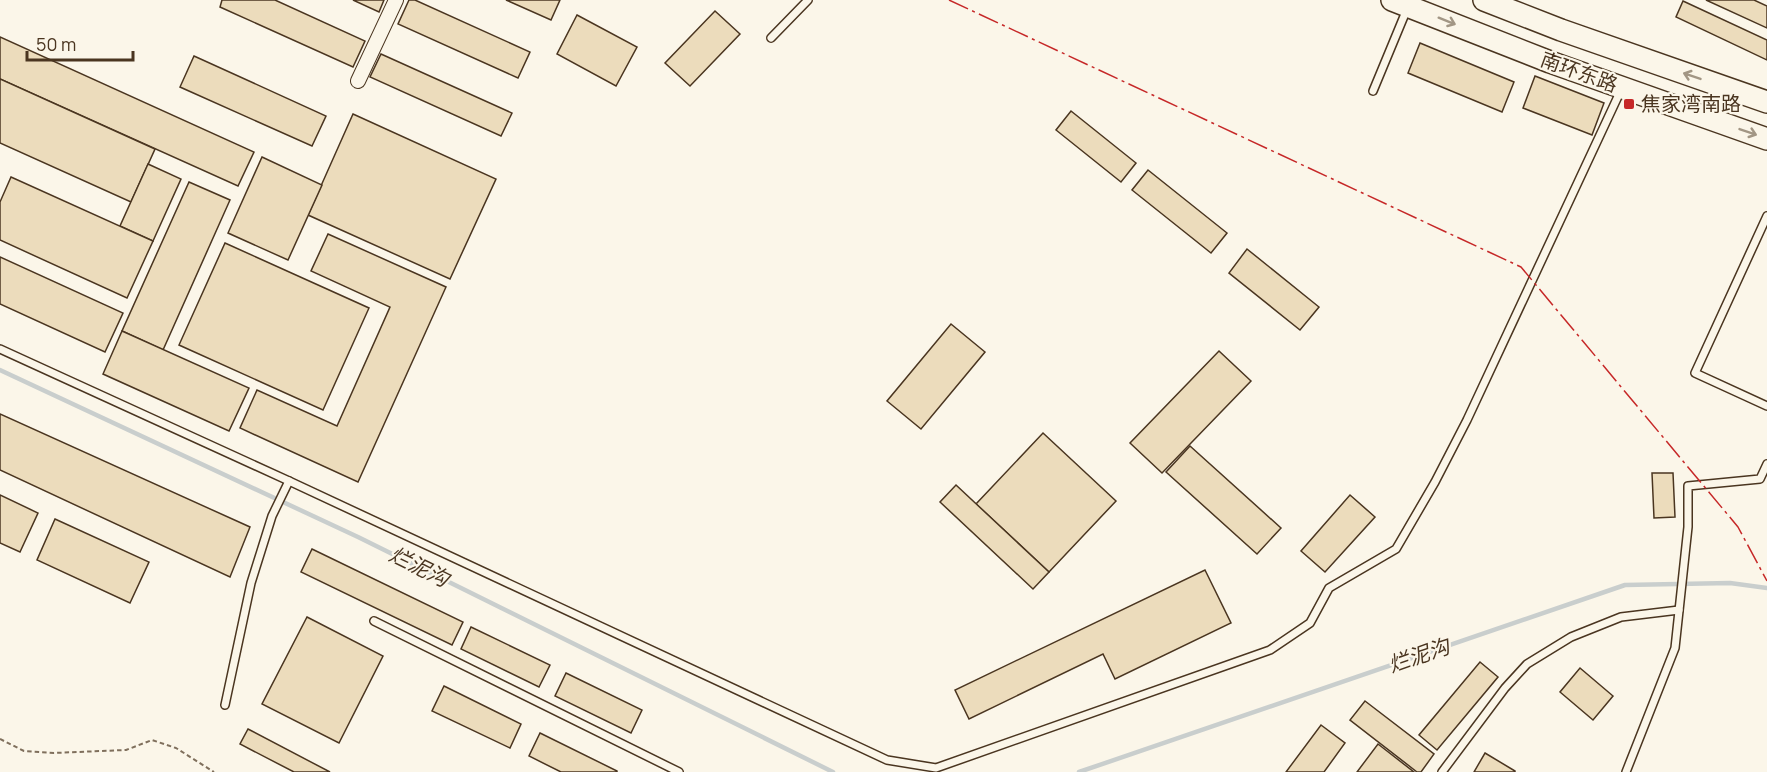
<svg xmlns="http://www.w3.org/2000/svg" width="1767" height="772" viewBox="0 0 1767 772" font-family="Manrope,'Noto Sans SC',sans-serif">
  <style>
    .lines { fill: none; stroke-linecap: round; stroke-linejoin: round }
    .stream { stroke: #c9cecd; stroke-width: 4.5 }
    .building { fill: #ecdcbc; stroke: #4a3520; stroke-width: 1.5 }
    .service-casing { stroke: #4a3520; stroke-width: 10 }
    .minor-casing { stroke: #4a3520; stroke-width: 16 }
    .trunk-casing { stroke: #4a3520; stroke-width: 24 }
    .path { stroke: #7f6f5c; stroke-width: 2; stroke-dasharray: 4.5 3; stroke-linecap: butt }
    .service { stroke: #fbf6e9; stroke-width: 7 }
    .minor { stroke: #fbf6e9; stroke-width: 14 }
    .trunk { stroke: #fbf6e9; stroke-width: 21 }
    .power { stroke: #c62828; stroke-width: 1.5; stroke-dasharray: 21 4.5 3 4.5; stroke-linecap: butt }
    .oneway { stroke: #a29684 }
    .poi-dot { fill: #c62828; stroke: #fbf6e9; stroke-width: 2 }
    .labels { text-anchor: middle; stroke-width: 4.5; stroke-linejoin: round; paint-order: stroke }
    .street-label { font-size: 20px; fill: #4a3520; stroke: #fbf6e9 }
    .poi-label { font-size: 20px; fill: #4a3520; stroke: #fbf6e9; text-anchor: start }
    .water-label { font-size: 21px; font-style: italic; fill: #4a3520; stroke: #fbf6e9 }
  </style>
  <rect width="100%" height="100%" fill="#fbf6e9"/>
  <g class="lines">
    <g class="stream">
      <path d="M0,370L358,537L833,772"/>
      <path d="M1079,772L1625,585L1730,583L1767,588"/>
    </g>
  </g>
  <g class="building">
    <path d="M222,0H275L365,41L353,67L220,7Z"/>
    <path d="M353,0H384L379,12Z"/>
    <path d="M409,0H415L530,52L518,78L398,24Z"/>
    <path d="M506,0H560L551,20Z"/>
    <path d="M1706,0H1754L1767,6V28Z"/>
    <path d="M1683,1L1767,40V60L1676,17Z"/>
    <path d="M715,11L740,34L690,86L665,63Z"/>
    <path d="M577,15L637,47L616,86L557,54Z"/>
    <path d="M0,37L254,152L238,186L0,79Z"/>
    <path d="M1420,43L1514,82L1502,112L1408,73Z"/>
    <path d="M381,54L512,113L501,136L370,77Z"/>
    <path d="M194,56L326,116L312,146L180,87Z"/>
    <path d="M1535,76L1604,103L1592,135L1523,108Z"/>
    <path d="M0,79L155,149L131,202L0,143Z"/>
    <path d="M1071,111L1136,163L1121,182L1056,130Z"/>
    <path d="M353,114L496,179L450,279L308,215Z"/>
    <path d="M262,157L322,185L288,260L228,233Z"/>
    <path d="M148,164L181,179L153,241L120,226Z"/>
    <path d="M1148,170L1227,233L1211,253L1132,190Z"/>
    <path d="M11,177L153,241L127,298L0,240V202Z"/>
    <path d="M189,182L230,200L163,350L122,331Z"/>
    <path d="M328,234L446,287L358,482L240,428L257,390L337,426L390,307L311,271Z"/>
    <path d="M225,243L369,308L323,410L179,345Z"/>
    <path d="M1247,249L1319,307L1300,330L1229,273Z"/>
    <path d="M0,257L123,313L105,352L0,304Z"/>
    <path d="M951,324L985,352L921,429L887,401Z"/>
    <path d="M122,331L249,388L229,431L103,374Z"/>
    <path d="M1219,351L1251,381L1162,473L1130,443Z"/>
    <path d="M0,414L250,527L230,577L0,470Z"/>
    <path d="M1043,433L1116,501L1049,572L976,504Z"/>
    <path d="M1190,446L1281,528L1257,554L1166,472Z"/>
    <path d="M1652,473H1673L1675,517L1654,518Z"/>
    <path d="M956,485L1049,572L1033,589L940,502Z"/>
    <path d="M0,495L38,513L20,552L0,543Z"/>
    <path d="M1350,495L1375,517L1325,572L1301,551Z"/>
    <path d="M55,519L149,562L130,603L37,560Z"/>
    <path d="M312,549L463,622L452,645L301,572Z"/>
    <path d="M1205,570L1231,623L1115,679L1103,654L969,719L955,690Z"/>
    <path d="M307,617L383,656L339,743L262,704Z"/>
    <path d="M471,627L550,665L539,687L461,649Z"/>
    <path d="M1480,662L1498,677L1437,750L1419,735Z"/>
    <path d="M1580,668L1613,696L1593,720L1560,692Z"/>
    <path d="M566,673L642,710L631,733L555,696Z"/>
    <path d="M444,686L521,724L510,748L432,711Z"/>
    <path d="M1365,701L1434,754L1421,772H1417L1350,720Z"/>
    <path d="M1321,725L1345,743L1324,772H1286Z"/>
    <path d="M248,729L330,772H294L240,744Z"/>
    <path d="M540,733L617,771V772H561L529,756Z"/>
    <path d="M1378,744L1414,772H1357Z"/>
    <path d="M1485,753L1515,771V772H1474Z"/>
  </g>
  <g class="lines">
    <defs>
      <g id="service">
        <path d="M771,38L808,0"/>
        <path d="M1373,91L1407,9"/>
        <path d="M1767,216L1695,373L1767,406"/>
        <path d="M0,349L289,481L887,760L936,768L1270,650L1310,623L1329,588L1396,549L1435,482L1467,420L1621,90"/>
        <path d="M374,621L679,772"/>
        <path d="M225,705L251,583L272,516L289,481"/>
        <path d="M1442,772L1505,688L1527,664L1571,637L1621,617L1679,610"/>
        <path d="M1626,772L1675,648L1688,527V486L1760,479L1767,464"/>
      </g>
      <path id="minor" d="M358,81L396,0"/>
      <g id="trunk">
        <path d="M1392,0L1550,62L1767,139"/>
        <path d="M1484,0L1561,30L1767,102"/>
      </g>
    </defs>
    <use href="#service" class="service-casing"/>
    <use href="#minor" class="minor-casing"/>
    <use href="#trunk" class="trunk-casing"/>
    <path class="path" d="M0,739L24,751L54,753L126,750L152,740L176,748L214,772"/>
    <use href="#service" class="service"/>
    <use href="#minor" class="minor"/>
    <use href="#trunk" class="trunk"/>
    <path class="power" d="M949,0L1521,267L1738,527L1767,581"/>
  </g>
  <defs><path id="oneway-shaft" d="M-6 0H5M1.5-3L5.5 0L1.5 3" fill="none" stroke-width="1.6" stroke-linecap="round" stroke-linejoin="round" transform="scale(1.5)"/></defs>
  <g class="oneway">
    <use href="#oneway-shaft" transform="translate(1447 21) rotate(22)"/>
    <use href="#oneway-shaft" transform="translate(1692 76) rotate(-161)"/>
    <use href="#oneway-shaft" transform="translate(1748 132) rotate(19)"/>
  </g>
  <rect class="poi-dot" x="1623" y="98" width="12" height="12" rx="3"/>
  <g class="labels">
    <g class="street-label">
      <text transform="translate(1579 72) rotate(20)" y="7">南环东路</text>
    </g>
    <g class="poi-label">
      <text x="1641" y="111">焦家湾南路</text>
    </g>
    <g class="water-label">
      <text transform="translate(419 567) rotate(26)" y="7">烂泥沟</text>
      <text transform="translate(1419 656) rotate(-19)" y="7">烂泥沟</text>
    </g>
  </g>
  <path d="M27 51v9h106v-9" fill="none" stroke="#4a3520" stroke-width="3"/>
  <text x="36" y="51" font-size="18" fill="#4a3520" stroke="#fbf6e9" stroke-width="4.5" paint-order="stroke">50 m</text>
</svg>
